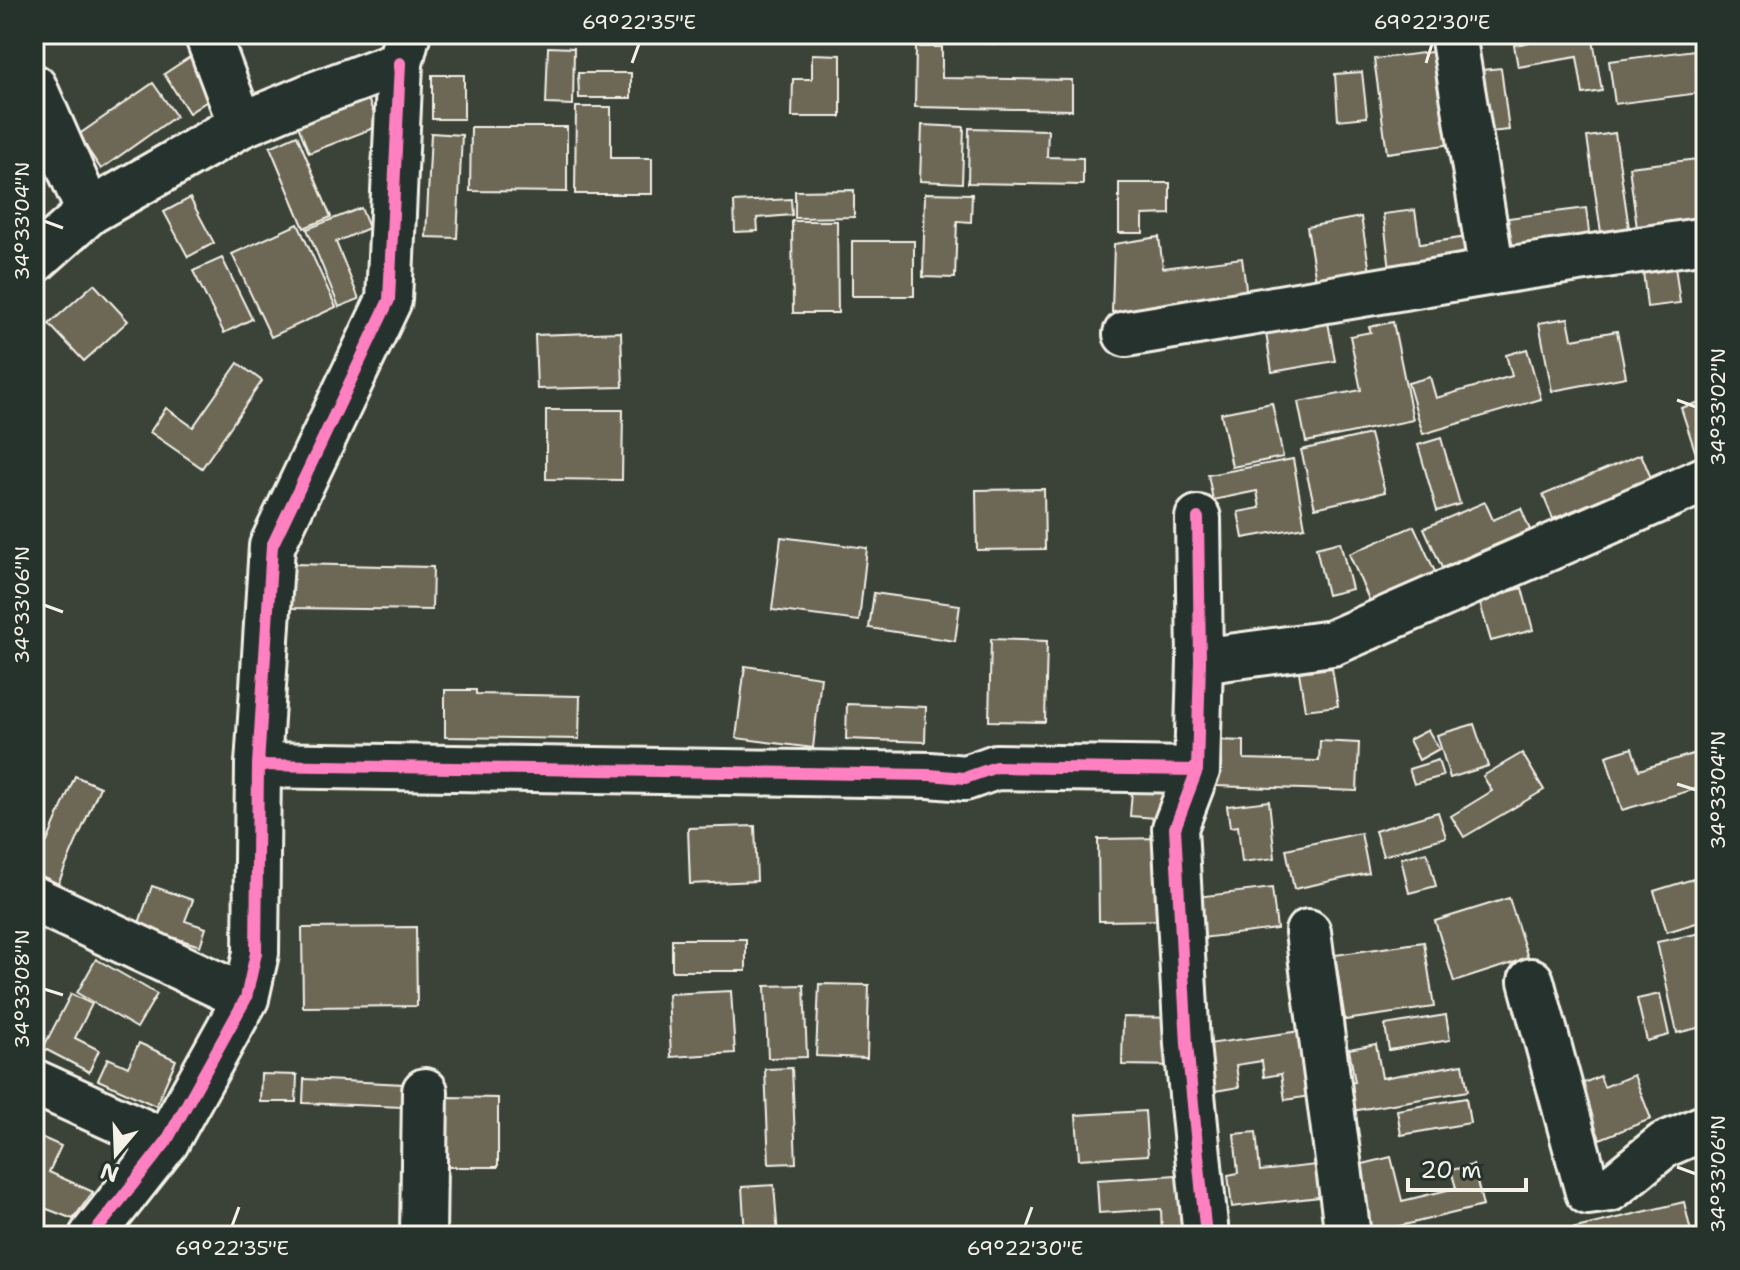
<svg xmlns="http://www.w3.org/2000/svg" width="1740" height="1270" viewBox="0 0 1740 1270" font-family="'Shantell Sans',sans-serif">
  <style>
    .building { fill: #6d6856; stroke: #f4f1e8; stroke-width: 2 }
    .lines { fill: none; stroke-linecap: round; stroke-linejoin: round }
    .minor-casing { stroke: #f4f1e8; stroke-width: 50 }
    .minor { stroke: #26332d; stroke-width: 44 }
    .cycleway-casing { stroke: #26332d; stroke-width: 17 }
    .cycleway { stroke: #ff80c0; stroke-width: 12 }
    .ticks { fill: none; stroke: #f4f1e8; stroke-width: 3 }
    .neatline { fill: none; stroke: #f4f1e8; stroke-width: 3 }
    .ticks-label { font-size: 20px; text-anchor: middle; fill: #f4f1e8 }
  </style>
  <rect width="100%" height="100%" fill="#3b4339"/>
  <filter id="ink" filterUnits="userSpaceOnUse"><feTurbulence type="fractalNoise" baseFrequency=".0125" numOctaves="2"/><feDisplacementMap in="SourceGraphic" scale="16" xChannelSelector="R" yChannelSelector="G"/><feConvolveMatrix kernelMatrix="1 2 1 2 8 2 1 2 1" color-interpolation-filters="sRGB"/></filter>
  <g filter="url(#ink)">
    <g class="building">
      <path d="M985,34H1044L1043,46L984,43Z"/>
      <path d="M1480,34H1537L1481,41Z"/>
      <path d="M1574,34H1592L1602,91L1583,94L1577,57L1518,67L1514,45Z"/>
      <path d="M548,47L574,48L573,105L546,104Z"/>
      <path d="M916,47H942V78L1072,80V110L915,107Z"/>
      <path d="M1447,50L1460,143L1387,153L1374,59Z"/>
      <path d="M1694,50L1700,93L1615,104L1609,61Z"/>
      <path d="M812,54L841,55V117H792L793,79H812Z"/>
      <path d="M193,55L218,94L189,113L164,74Z"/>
      <path d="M1501,68L1509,130L1490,132L1482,70Z"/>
      <path d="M1362,72L1367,117L1338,120L1335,74Z"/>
      <path d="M578,73H631V98H579Z"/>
      <rect x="432" y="75" width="32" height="44"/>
      <path d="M153,83L176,116L101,169L78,135Z"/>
      <path d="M366,94L379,126L309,153L296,121Z"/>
      <path d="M576,107H611V158H652V194H575Z"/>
      <path d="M922,125L964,127L962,183L920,181Z"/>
      <path d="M471,127H567V192L470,191Z"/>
      <path d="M969,128L1048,130L1047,157L1083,158V185L968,183Z"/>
      <path d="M431,133L462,135L457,238L426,237Z"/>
      <path d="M1615,133L1630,235L1602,239L1587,137Z"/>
      <path d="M297,135L331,217L304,228L270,147Z"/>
      <path d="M1706,158V228L1638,236L1629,167Z"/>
      <path d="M1119,183H1170V214L1143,215V233H1119Z"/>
      <path d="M854,190V217L795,218V191Z"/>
      <path d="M925,193L972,194L971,222L957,221L955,278L923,277Z"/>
      <path d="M190,198L214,243L188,257L164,212Z"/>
      <path d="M791,199L792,215L757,218L758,231L735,232L734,202Z"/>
      <path d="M361,208L369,228L336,242L359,299L339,307L307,229Z"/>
      <path d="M1586,208L1590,241L1513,251L1508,218Z"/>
      <path d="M1415,210L1420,244L1467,237L1470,259L1390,269L1383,214Z"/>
      <path d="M1361,217L1370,272L1316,281L1307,227Z"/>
      <path d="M792,221H837L838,313H793Z"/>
      <path d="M298,224L336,307L271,337L232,254Z"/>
      <path d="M1159,237L1163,268L1242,258L1247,296L1112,312L1114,244Z"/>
      <rect x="852" y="241" width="62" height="55"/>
      <path d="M222,258L252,319L224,333L193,271Z"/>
      <path d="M1674,258L1680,303L1647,307L1642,262Z"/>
      <path d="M94,284L128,321L84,361L49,324Z"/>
      <path d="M1568,318L1572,339L1617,331L1626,377L1552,391L1539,323Z"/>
      <path d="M1328,322L1335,361L1272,372L1266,333Z"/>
      <path d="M1393,322L1413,420L1306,442L1298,402L1361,390L1350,336L1371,332L1369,327Z"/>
      <path d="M621,332L623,387L537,389L535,335Z"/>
      <path d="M1527,349L1541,399L1423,434L1408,383L1430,377L1436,398L1512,376L1506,355Z"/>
      <path d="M238,363L262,381L202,468L150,432L166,408L193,427Z"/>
      <path d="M1706,400V453L1697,457L1681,408Z"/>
      <path d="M1272,403L1283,457L1232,467L1221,413Z"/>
      <path d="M546,410H623L622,480L546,479Z"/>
      <path d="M1370,434L1385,492L1315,508L1301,450Z"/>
      <path d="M1441,438L1460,504L1437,511L1418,445Z"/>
      <path d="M1641,454L1651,478L1553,519L1543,495Z"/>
      <path d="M1293,459L1305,527L1243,538L1238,512L1260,508L1257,491L1213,500L1208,475Z"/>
      <path d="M1044,489L1045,549L977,550L976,490Z"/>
      <path d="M1485,502L1493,520L1521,508L1530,530L1442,568L1424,528Z"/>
      <path d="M1414,526L1436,574L1370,602L1349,554Z"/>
      <path d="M781,537L867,548L859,621L772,610Z"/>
      <path d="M1340,542L1352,589L1327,595L1316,548Z"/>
      <path d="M292,564L433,567L432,610L291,608Z"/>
      <path d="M1522,588L1533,630L1491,641L1479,600Z"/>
      <path d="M874,593L960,605L955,641L869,628Z"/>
      <path d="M991,639L1047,641L1045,722L989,721Z"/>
      <path d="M745,666L821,677L813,748L736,738Z"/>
      <path d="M1332,668L1338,706L1305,710L1299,672Z"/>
      <path d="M445,690H476V694L580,696L579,739L445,737Z"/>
      <path d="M847,704L926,707L925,742L846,739Z"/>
      <path d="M1474,724L1488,766L1450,778L1437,735Z"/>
      <path d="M1428,730L1439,749L1419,760L1409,740Z"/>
      <path d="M1217,740L1244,741V759L1319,761L1320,741L1359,743L1357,791L1215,786Z"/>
      <path d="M1632,748L1639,770L1706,750V786L1622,810L1606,756Z"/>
      <path d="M1522,753L1544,790L1464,837L1451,816L1492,791L1483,776Z"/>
      <path d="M1438,760L1443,776L1414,784L1409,769Z"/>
      <path d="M75,776L100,787L58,884L34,873V837L47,842Z"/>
      <path d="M1133,778L1171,781L1169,819L1130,816Z"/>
      <path d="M1269,801L1275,858L1242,862L1238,826L1230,827L1227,806Z"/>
      <path d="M1438,812L1446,837L1383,856L1375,831Z"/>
      <path d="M755,826L757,881L690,884L688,828Z"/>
      <path d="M1361,833L1369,873L1294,889L1286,849Z"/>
      <path d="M1170,838L1171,920L1099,921L1098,839Z"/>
      <path d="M1427,852L1436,886L1409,893L1401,858Z"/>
      <path d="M1706,875V920L1667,932L1654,891Z"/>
      <path d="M152,886L193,900L185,921L206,928L200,946L138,926Z"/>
      <path d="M1272,888L1277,929L1202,938L1196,897Z"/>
      <path d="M1509,898L1528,958L1454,982L1435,921Z"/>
      <path d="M416,927L417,1006L303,1007L302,928Z"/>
      <path d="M1706,932V1026L1677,1033L1657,942Z"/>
      <rect x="672" y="939" width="74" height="32"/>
      <path d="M1424,942L1434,1007L1345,1020L1335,955Z"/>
      <path d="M96,959L157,994L137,1028L77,993Z"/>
      <path d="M819,984L869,985L867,1058L816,1056Z"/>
      <path d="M804,985L807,1057L768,1058L765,986Z"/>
      <path d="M731,991L735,1053L671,1057L668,994Z"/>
      <path d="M71,994L92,1004L75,1038L99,1050L89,1072L43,1048Z"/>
      <path d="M1660,994L1669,1035L1647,1041L1637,999Z"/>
      <path d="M1446,1015L1450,1040L1389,1050L1385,1025Z"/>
      <path d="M1123,1017L1181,1018L1180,1066L1122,1065Z"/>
      <path d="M1301,1031L1310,1096L1285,1100L1281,1074L1264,1077L1262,1061L1236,1065L1239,1087L1215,1091L1208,1044Z"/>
      <path d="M139,1043L176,1060L156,1106L98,1080L108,1058L128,1067Z"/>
      <path d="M1376,1044L1382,1078L1463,1064L1468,1091L1346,1112L1341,1085L1355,1082L1349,1049Z"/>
      <path d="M792,1068L796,1163L769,1164L765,1069Z"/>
      <path d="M261,1074L297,1075L296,1102H260Z"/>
      <path d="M1634,1075L1651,1119L1600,1139L1579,1085L1600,1076L1604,1087Z"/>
      <path d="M304,1079L404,1084L403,1107L303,1103Z"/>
      <path d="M446,1097L498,1098V1167H446Z"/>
      <path d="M1466,1098L1470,1123L1401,1135L1397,1110Z"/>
      <path d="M1145,1111L1148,1155L1079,1159L1076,1115Z"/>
      <path d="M1256,1132L1260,1171L1316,1165L1319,1197L1232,1207L1228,1175L1238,1173L1234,1134Z"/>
      <path d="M34,1134L61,1146L49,1172L93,1192L73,1219L34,1204Z"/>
      <path d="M1391,1157L1402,1201L1456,1188L1451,1170L1473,1165L1483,1206L1367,1234L1351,1167Z"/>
      <path d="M1192,1174L1196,1236H1162L1161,1209L1099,1213L1097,1180Z"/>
      <path d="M774,1185L778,1236H745L742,1187Z"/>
      <path d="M1684,1202L1692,1236L1551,1234Z"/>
    </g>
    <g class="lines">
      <defs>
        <g id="minor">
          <path d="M207,34L241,125"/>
          <path d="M1453,34L1492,272"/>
          <path d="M34,87L89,212"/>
          <path d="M34,261L89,212L241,125L308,97L400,63L407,36"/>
          <path d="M1126,334L1492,272L1706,240"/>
          <path d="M1198,518L1200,661L1197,770L1175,828L1187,1044L1206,1236"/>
          <path d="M1200,661L1332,643L1706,479"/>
          <path d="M258,765L930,775L965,778L996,767L1197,770"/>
          <path d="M34,899L246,998"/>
          <path d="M1308,932L1348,1236"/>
          <path d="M1531,981L1588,1192L1610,1189L1664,1145L1706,1127"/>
          <path d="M34,1082L166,1142"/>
          <path d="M92,1236L166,1142L246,998L256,953L258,765L272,546L389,300L400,63"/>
          <path d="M423,1236L425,1091"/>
        </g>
      </defs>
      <use href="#minor" class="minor-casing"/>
      <use href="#minor" class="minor"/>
      <defs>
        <g id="cycleway">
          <path d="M1198,518L1200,661L1197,770L1175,828L1187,1044L1206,1236"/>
          <path d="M258,765L930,775L965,778L996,767L1197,770"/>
          <path d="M92,1236L166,1142L246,998L256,953L258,765L272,546L389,300L400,63"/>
        </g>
      </defs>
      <use href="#cycleway" class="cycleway-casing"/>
      <use href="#cycleway" class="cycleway"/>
    </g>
  </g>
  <path class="ticks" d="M632,63L639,44M1426,63L1432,44M44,221L63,228M1677,400L1696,407M44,605L63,612M1677,784L1696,790M44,989L63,995M1677,1167L1696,1174M232,1226L239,1207M1025,1226L1032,1207"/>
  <rect width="1740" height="1270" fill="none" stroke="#26332d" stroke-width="88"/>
  <g transform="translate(116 1154) rotate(199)" stroke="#26332d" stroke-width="6" paint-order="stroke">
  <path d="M0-6L14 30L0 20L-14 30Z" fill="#f4f1e8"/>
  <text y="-12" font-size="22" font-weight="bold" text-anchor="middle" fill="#f4f1e8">N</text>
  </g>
  <path d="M1408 1178v12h118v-12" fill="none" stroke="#f4f1e8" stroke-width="4"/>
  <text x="1420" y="1178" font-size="24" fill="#f4f1e8" stroke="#26332d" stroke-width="6" paint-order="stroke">20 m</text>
  <rect x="44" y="44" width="1652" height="1182" class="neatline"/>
  <g class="ticks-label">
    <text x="639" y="29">69°22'35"E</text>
    <text x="1432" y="29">69°22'30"E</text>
    <text transform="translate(22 221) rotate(-90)" y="7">34°33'04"N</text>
    <text transform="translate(1718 407) rotate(-90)" y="7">34°33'02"N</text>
    <text transform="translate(22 605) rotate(-90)" y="7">34°33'06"N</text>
    <text transform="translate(1718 790) rotate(-90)" y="7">34°33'04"N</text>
    <text transform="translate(22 989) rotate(-90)" y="7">34°33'08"N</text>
    <text transform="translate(1718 1174) rotate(-90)" y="7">34°33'06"N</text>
    <text x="232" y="1255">69°22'35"E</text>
    <text x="1025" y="1255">69°22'30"E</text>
  </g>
</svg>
